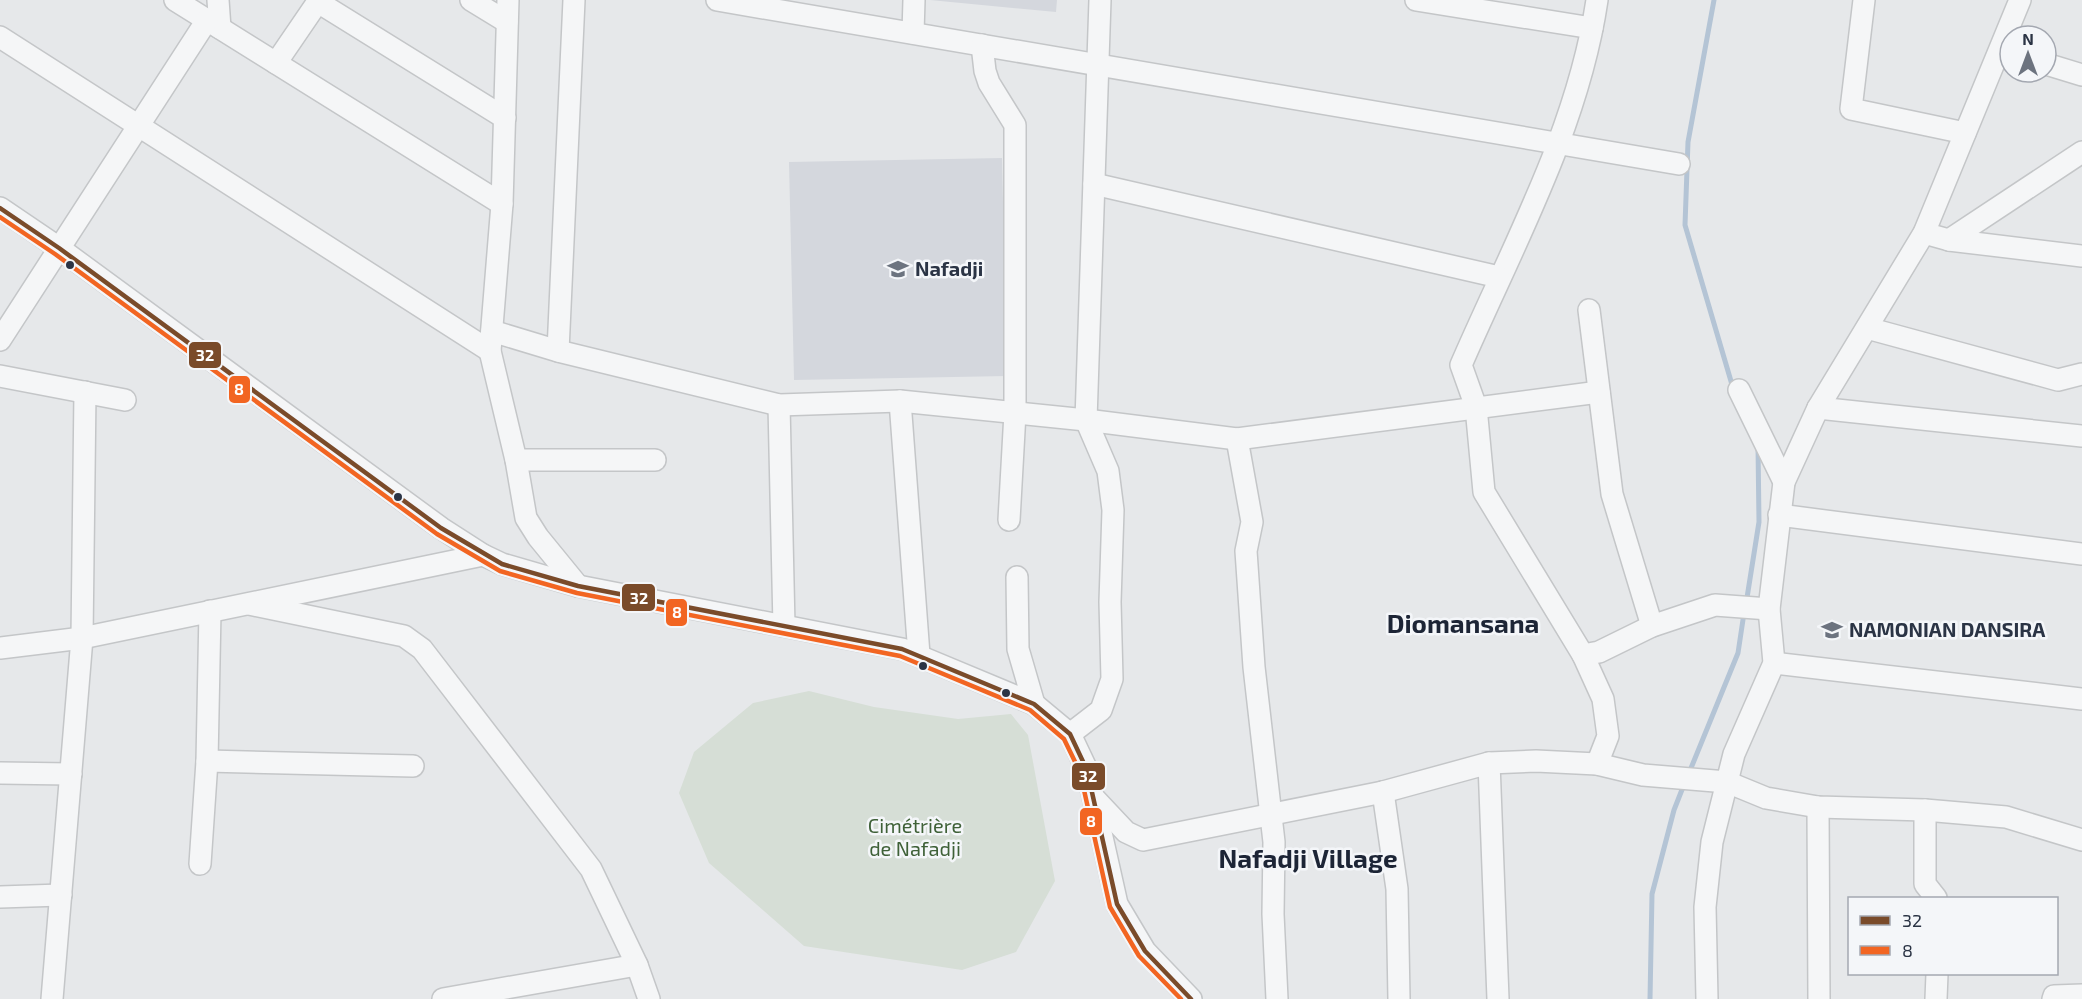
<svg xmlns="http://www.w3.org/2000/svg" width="2082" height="999" viewBox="0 0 2082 999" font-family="'Exo 2',sans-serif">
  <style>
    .built { fill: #d4d7dd }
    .green { fill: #d6ded6 }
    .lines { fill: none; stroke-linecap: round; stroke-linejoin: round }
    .stream { stroke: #b4c4d5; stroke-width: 5 }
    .street-casing { stroke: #c4c6c8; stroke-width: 24 }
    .street { stroke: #f5f6f7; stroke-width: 21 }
    .bus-1-casing { stroke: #f4f6f9; stroke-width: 9 }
    .bus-2-casing { stroke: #f4f6f9; stroke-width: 9 }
    .bus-1 { stroke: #7a4b2a; stroke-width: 4.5 }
    .bus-2 { stroke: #f26522; stroke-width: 4.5 }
    .bus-dot { fill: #2b3445; stroke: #f4f6f9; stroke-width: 2 }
    .labels { text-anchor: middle; stroke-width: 5; stroke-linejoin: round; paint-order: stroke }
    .poi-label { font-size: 20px; font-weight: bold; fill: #2b3445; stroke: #f4f6f9; text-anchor: start }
    .park-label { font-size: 20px; fill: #3f6138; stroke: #f4f6f9 }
    .district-label { font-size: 26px; font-weight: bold; fill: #1d2536; stroke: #f4f6f9 }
    .line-badge { stroke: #f4f6f9; stroke-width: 2 }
    .badge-label { font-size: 16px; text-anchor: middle; font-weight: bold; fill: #fff }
  </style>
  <rect width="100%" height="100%" fill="#e6e8ea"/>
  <g class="built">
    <path d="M930,0H1057L1056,12Z"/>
    <path d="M1002,158L1007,376L794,380L789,162Z"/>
  </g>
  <path class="green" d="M809,691L874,707L958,719L1011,714L1028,735L1055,881L1016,952L962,970L804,946L709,863L679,793L694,752L753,703Z"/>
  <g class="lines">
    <g class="stream">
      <path d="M1714,0L1688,142L1685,225L1733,388"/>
      <path d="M1746,604L1759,522L1758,446"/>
      <path d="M1689,773L1738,653L1744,613"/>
      <path d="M1650,999L1652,894L1674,810L1685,782"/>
    </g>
    <defs>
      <g id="street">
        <path d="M175,0L502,204"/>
        <path d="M218,0L220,28"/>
        <path d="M471,0L507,22"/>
        <path d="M508,0L502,204L490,351L516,460L526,518L538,537L578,586"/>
        <path d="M717,0L1679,164"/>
        <path d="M1416,0L1592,28"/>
        <path d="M1597,0C1578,129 1512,247 1461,365L1476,407L1484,492L1583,655L1599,652L1652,626L1715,605L1769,609"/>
        <path d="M1864,0L1851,109L1965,133"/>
        <path d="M318,2L505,118"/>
        <path d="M913,33L914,0"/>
        <path d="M0,37L490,351"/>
        <path d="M982,45L985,71L989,83L1015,125V413L1009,520"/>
        <path d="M276,63L319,0"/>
        <path d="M2046,64L2082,75"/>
        <path d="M1094,184L1499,277"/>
        <path d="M0,208L59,248L441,528L483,555L502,564L578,586L902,649L1034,704L1070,734L1087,770L1117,904L1145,951L1191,999"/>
        <path d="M1924,233L1949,240L2082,256"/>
        <path d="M1949,240L2082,152"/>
        <path d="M1589,310L1612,494L1652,626"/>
        <path d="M1867,328L2058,380L2082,374"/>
        <path d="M492,331L558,351L779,405L900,401L1086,420L1237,439L1599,392"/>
        <path d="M0,340L207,20"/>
        <path d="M558,351L574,0"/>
        <path d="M0,376L125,400"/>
        <path d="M1739,390L1784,482"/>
        <path d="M900,401L919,655"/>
        <path d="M779,405L784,626"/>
        <path d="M1818,408L2082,436"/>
        <path d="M1237,439L1252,522L1246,551L1254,667L1274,842L1273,914L1277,999"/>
        <path d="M516,460H655"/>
        <path d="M1779,515L2082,554"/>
        <path d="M1017,577L1018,649L1034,704"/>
        <path d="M249,604L404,636L422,649L591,869L637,965L649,999"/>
        <path d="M0,648L82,638L483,555"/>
        <path d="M1583,655L1603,699L1608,736L1597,764"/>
        <path d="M1774,663L2082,699"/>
        <path d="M1070,734L1101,710L1112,679L1110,602L1113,510L1108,471L1086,420L1100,0"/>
        <path d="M207,761L413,766"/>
        <path d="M1489,763L1498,999"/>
        <path d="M0,773L71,774"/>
        <path d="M1383,792L1397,889L1399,999"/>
        <path d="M1094,798L1126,832L1143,840L1383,792L1489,763L1536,761L1597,764L1643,775L1727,782L1766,798L1818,807L1925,810L2006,817L2082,840"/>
        <path d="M1818,807L1819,999"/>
        <path d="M1925,810V884L1936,898"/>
        <path d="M200,864L207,761L210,611"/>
        <path d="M0,897L61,895"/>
        <path d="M52,999L82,638L85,392"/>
        <path d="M443,999L637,965"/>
        <path d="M1707,999L1705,907L1712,842L1734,754L1774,663L1769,609L1784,482L1818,408L1924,233L2020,0"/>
        <path d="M1936,999L1937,974"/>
        <path d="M2053,999L2054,996L2082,995"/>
      </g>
    </defs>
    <use href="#street" class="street-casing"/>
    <use href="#street" class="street"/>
    <defs>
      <path id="bus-1" d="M0,208L59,248L441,528L502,564L578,586L902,649L1034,704L1070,734L1087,770L1117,904L1145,951L1191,999"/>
      <path id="bus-2" d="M0,217L55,254L437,534L500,571L577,593L900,656L1030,710L1064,739L1080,772L1110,907L1139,956L1181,999"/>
    </defs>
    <use href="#bus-1" class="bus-1-casing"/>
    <use href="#bus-2" class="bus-2-casing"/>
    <use href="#bus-1" class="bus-1"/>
    <use href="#bus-2" class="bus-2"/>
  </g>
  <defs>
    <symbol id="school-bare" viewBox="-9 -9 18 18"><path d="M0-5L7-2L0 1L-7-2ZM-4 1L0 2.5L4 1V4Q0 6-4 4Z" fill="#6c737f" stroke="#f4f6f9" stroke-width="2.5" paint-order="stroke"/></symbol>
  </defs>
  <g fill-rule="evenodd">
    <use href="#school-bare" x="883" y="254" width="30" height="30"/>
    <use href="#school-bare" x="1817" y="615" width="30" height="30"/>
  </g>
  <g class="bus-dot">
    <circle cx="70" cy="265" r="5"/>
    <circle cx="398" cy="497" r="5"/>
    <circle cx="923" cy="666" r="5"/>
    <circle cx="1006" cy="693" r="5"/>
  </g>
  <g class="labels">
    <g class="poi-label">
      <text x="915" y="276">Nafadji</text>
      <text x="1849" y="637">NAMONIAN DANSIRA</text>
    </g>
    <g class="park-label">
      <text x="915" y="833">Cimétrière<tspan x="915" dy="23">de Nafadji</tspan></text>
    </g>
    <g class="district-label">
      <text x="1463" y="633">Diomansana</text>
      <text x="1308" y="868">Nafadji Village</text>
    </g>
  </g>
  <g class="line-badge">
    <rect x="188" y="341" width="34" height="28" rx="6" fill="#7a4b2a"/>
    <rect x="228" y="375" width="23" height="29" rx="6" fill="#f26522"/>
    <rect x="621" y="583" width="35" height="29" rx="6" fill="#7a4b2a"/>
    <rect x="665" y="598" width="23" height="29" rx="6" fill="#f26522"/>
    <rect x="1071" y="762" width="35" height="29" rx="6" fill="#7a4b2a"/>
    <rect x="1079" y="807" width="24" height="29" rx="6" fill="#f26522"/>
  </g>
  <g class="badge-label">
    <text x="205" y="361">32</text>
    <text x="239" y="395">8</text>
    <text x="639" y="604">32</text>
    <text x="677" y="618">8</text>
    <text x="1088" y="782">32</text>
    <text x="1091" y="827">8</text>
  </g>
  <rect x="1848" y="897" width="210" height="78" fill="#f4f6f9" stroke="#a4a8b1" stroke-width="1.5"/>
  <rect x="1860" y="916" width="30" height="9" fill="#7a4b2a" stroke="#a4a8b1" stroke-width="1.5"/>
  <text x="1902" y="927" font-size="18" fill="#2b3445">32</text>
  <rect x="1860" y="946" width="30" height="9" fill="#f26522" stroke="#a4a8b1" stroke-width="1.5"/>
  <text x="1902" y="957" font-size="18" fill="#2b3445">8</text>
  <g transform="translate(2028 54)"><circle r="28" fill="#f4f6f9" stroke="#a4a8b1" stroke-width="1.5"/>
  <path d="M0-4.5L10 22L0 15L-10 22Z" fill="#6c737f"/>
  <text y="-9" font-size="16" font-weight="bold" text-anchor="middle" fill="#2b3445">N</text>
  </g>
</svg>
